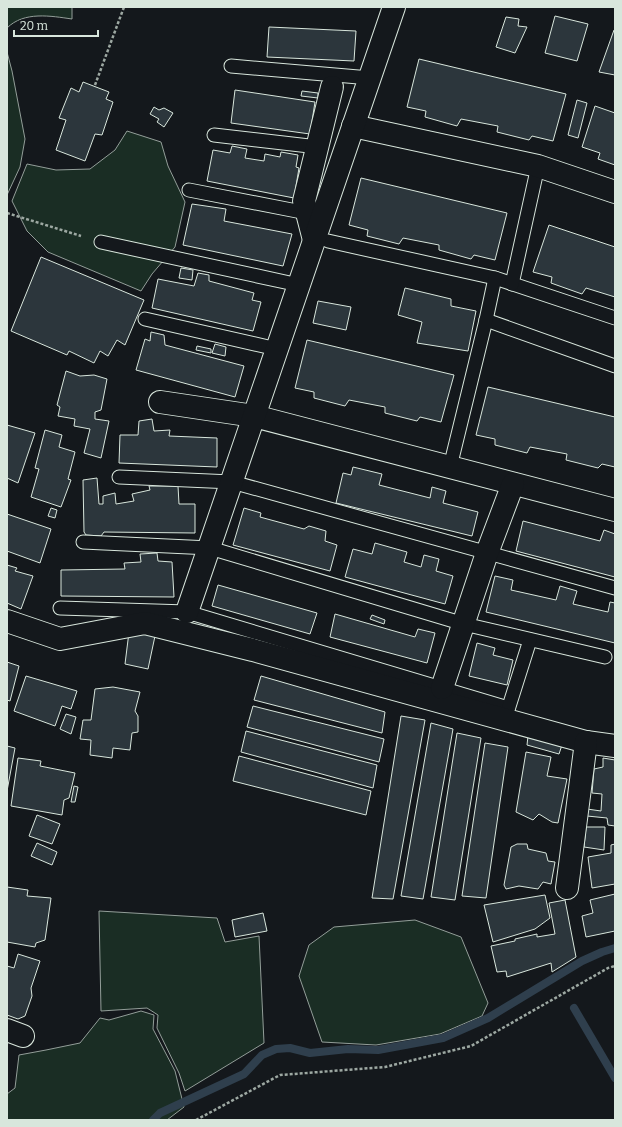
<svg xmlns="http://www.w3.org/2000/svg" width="622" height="1127" viewBox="0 0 622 1127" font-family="Bitter,serif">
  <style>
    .green { fill: #1a2d24; stroke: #939e99 }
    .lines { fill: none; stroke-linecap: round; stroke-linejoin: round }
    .stream { stroke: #2f3f4d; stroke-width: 8 }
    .building { fill: #2c363c; stroke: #d8e6dc }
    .service-casing { stroke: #d8e6dc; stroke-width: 15 }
    .minor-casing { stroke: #d8e6dc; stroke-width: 24 }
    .path { stroke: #9da8a2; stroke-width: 2.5; stroke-dasharray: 3 2; stroke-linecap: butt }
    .service { stroke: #14181c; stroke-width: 13 }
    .minor { stroke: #14181c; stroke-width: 22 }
  </style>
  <rect width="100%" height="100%" fill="#14181c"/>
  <g class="green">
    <path d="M7,7H72V19C51,16 24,11 7,28Z"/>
    <path d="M7,52L12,71L25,139L20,167L7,195Z"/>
    <path d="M127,131L161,142L168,166L185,202L175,247L152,274L141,291L48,252L27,231L12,201L27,164L56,170L90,169L115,150Z"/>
    <path d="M99,911L217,918L225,942L259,936L264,1043L185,1091L179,1073L157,1028L158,1015L147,1008L101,1011Z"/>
    <path d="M415,920L461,937L488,1003L482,1016L440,1034L376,1045L322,1042L299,976L309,945L334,927Z"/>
    <path d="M141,1011L154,1015L153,1029L175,1071L184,1107L167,1120H7V1094L15,1088L19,1055L46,1050L80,1043L100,1018L109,1020Z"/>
  </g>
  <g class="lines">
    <g class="stream">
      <path d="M574,1008L615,1078"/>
      <path d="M153,1120L160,1113L244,1074L262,1055L276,1049L290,1048L310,1053L348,1049L378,1050L443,1038L488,1018L582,961L602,952L615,948"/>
    </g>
  </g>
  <g class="building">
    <path d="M555,16L588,24L577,61L545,53Z"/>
    <path d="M506,17L519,19L518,26L527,27L515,53L496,47Z"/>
    <path d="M269,27L356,31L354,61L267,57Z"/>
    <path d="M614,30L615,31V75L599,72Z"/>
    <path d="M419,59L566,94L553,141L532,136L529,140L497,132L498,126L461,119L457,126L425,117L426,111L407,107Z"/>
    <path d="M83,82L109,92L106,99L113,102L102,135L95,134L85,161L56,150L66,120L59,118L71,88L79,92Z"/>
    <path d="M235,90L315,102L310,134L231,123Z"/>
    <path d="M302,91L318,93V98L301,96Z"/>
    <path d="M577,100L587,103L578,138L568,135Z"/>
    <path d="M595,106L615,113V165L598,159L600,153L582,147Z"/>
    <path d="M154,107L159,110L164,108L173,113L164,127L157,122L159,119L150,114Z"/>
    <path d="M232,146L247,149L245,158L264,161L265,154L280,157L281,152L298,155L296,167L299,168L294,198L207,181L213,150L230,153Z"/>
    <path d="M361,178L507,213L495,260L474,255L471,259L439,250V245L403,238L399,244L367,236L368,230L349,225Z"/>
    <path d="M192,204L226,209L224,221L292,234L283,266L183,245Z"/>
    <path d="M549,225L615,247V297L586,288L582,294L551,283L552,277L533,272Z"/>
    <path d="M41,257L144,300L125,345L117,340L108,356L100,351L94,363L69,351L67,355L11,331Z"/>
    <path d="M181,268L193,270L192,280L179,278Z"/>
    <path d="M198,273L209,275V281L254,293L252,300L261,302L253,331L152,308L158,279L194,286Z"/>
    <path d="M405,288L451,299V306L476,311L468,351L417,343L422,322L398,315Z"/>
    <path d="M318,301L351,307L346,330L313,323Z"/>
    <path d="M151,332L164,335L165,345L244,366L235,397L136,370L145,339L150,341Z"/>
    <path d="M307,340L454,375L441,422L420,417L417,421L385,413V407L349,400L345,406L314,398V392L295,388Z"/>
    <path d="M215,344L226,347L225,356L212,353Z"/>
    <path d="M197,346L211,349V353L196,350Z"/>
    <path d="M66,371L80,376L94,375L107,379L101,410L95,412V419L109,421L101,458L84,453L90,429L74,426L75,419L58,416L60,407L57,405Z"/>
    <path d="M488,387L615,417V467L602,464L598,468L566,460L567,454L530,447L527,453L495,445V439L476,435Z"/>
    <path d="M152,419L154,431L170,430L169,436L217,438V467L119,463L120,435H138L139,421Z"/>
    <path d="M7,425L35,433L18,483L7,478Z"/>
    <path d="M45,430L62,435L59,447L75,452L68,479L71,480L61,507L31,497L39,469L35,468Z"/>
    <path d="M353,467L382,474L379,485L430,498L432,487L446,491L443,503L478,512L472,536L336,503L343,473L351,475Z"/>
    <path d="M97,478L99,504H103V496L115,493L116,504L134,501L132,494L150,490L149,486H178L179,504H195V533L104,532L101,536L86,535L84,532L83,480Z"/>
    <path d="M51,508L57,510L55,518L48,516Z"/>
    <path d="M244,508L261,513L260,517L304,529L309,526L326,531L325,541L337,545L330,571L233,545Z"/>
    <path d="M7,514L51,529L40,563L7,551Z"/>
    <path d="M523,521L600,541L604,530L615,534V577L516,551Z"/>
    <path d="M375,543L407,552L404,562L421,567L424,555L439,559L436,571L453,576L445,604L345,577L353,549L372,554Z"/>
    <path d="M157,553L158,561L172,562L174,597L61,596V570L125,569L124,563L141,562L140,554Z"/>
    <path d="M7,565L17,568L15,571L33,576L21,609L7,603Z"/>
    <path d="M495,576L513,580L511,590L556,600L560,586L577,591L573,604L608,612L610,602L615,603V643L486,612Z"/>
    <path d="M218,585L317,613L310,634L212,606Z"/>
    <path d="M335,614L415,637L418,629L435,633L427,663L330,637Z"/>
    <path d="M372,615L385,620L384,624L370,619Z"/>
    <path d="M129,632L155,636L148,669L125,664Z"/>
    <path d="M477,643L495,648L493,655L513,660L507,685L469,676Z"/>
    <path d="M7,662L19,666L10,701L7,700Z"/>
    <path d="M26,676L77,691L71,709L62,706L55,726L14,711Z"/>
    <path d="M261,676L385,712L382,733L254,700Z"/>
    <path d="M113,687L140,692L135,711L138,716V732L132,733L130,750L113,748L112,758L90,755L91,740L80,739L83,720H91L95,689Z"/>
    <path d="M253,706L384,739L379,762L247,727Z"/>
    <path d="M66,714L76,717L71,734L60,729Z"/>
    <path d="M401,716L425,720L393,899L372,898Z"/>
    <path d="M431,723L453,729L423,899L401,896Z"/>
    <path d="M246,731L377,765L373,788L241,752Z"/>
    <path d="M457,733L481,738L455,900L431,897Z"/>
    <path d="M528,736L562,745L559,754L527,745Z"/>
    <path d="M485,743L508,747L486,898L462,896Z"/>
    <path d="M7,746L15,748L7,791Z"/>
    <path d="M526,752L551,757L547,776L567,779L558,823L552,822L539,814L533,820L516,812Z"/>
    <path d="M239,756L371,791L366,815L233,781Z"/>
    <path d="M18,758L41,761L40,766L75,773L69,798L64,800L62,815L11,806Z"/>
    <path d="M603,758L615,760V826L608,825L607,818L587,816V809L601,811L602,794L592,793L594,769L603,767Z"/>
    <path d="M74,786L78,787L75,802H71Z"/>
    <path d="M37,815L60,824L52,844L29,836Z"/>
    <path d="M586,827H605L604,850L584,847Z"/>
    <path d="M37,843L57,852L52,865L31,856Z"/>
    <path d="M517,844H527L528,849L546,853L548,861L555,862L551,884L543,882L538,889L519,886L506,889L504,885L511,847Z"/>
    <path d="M615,844V884L592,888L588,857L611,853V845Z"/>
    <path d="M7,887L28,890L27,896L51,898L45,940L36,943L35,947L7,942Z"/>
    <path d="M615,894V931L586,937L582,916L593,913L590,900Z"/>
    <path d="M545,895L550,918L535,929L493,942L484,905Z"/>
    <path d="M565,900L576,957L552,972L551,963L507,977L506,971L497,972L491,946L515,941V939L537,934V937L555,934L549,903Z"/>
    <path d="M263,913L267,931L235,937L232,920Z"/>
    <path d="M18,954L40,961L31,988L32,996L25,1016L18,1019L7,1015V966L14,968Z"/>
  </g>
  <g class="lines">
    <defs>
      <g id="service">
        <path d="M231,66L370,78"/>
        <path d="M214,135L318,147"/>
        <path d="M189,190L307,213"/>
        <path d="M328,241L495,278L615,318"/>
        <path d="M101,242L299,285"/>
        <path d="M512,284L538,166"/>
        <path d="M145,319L277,349"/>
        <path d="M486,320L615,366"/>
        <path d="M450,467L486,320L495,278"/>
        <path d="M119,477L232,482L615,588"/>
        <path d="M83,542L210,548L464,624L605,657"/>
        <path d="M60,608L187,612L508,708"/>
        <path d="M506,716L530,640"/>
      </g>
      <g id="minor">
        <path d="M353,126L538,166L615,192"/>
        <path d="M314,240L304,201L332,87"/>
        <path d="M160,402L254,416L615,510"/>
        <path d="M187,612L394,7"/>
        <path d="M7,621L60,639L145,623L253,650L586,742L615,746"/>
        <path d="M442,688L487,553L513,484"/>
        <path d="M567,888L586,742"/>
        <path d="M7,1030L23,1036"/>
      </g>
    </defs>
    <use href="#service" class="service-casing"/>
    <use href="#minor" class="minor-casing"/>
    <g class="path">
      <path d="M95,85L124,7"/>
      <path d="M7,213L81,236"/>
      <path d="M196,1120L280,1075L385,1067L471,1046L608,968L615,966"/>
    </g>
    <use href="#service" class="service"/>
    <use href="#minor" class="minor"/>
  </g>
  <rect width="622" height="1127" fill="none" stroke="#d8e6dc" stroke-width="16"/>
  <path d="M14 30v6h84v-6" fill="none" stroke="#d8e6dc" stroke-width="2"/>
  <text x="20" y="30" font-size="12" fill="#d8e6dc" stroke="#14181c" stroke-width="3" paint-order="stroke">20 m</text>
</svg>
